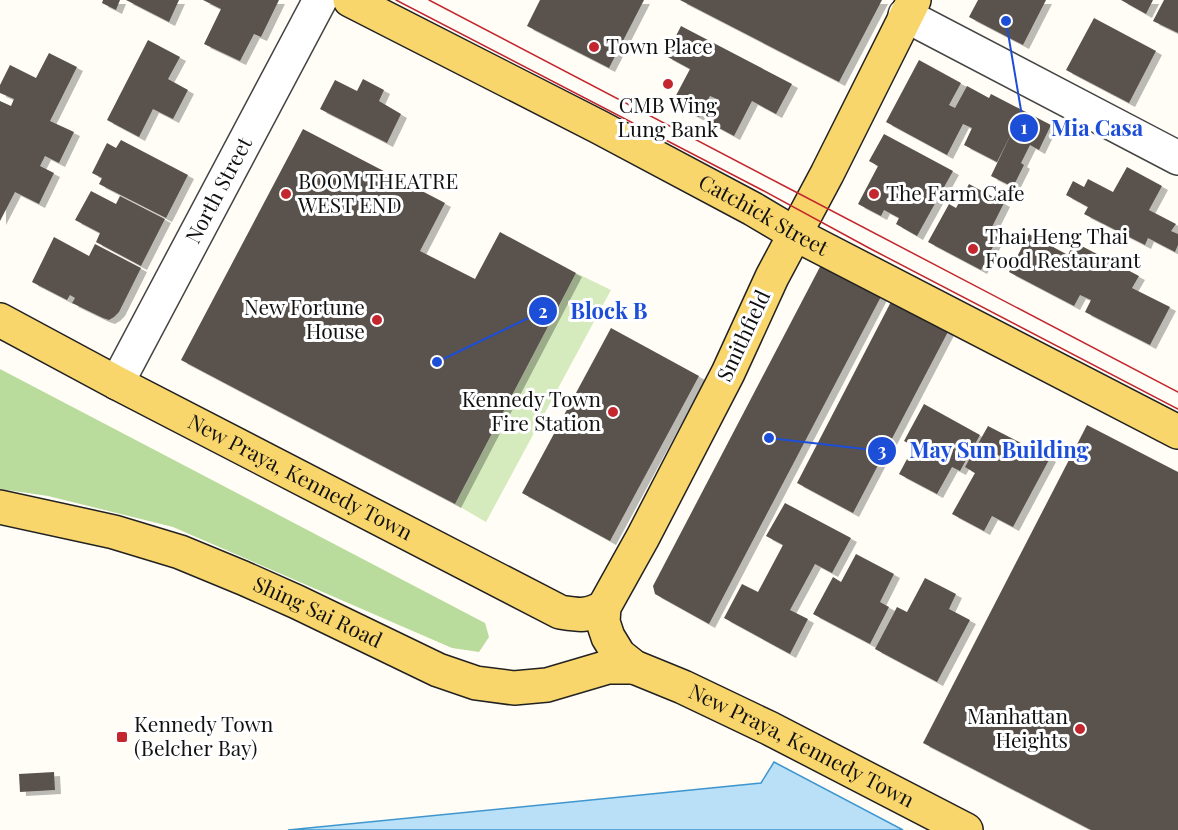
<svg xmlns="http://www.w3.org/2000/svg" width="1178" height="830" viewBox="0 0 1178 830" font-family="'Playfair Display',serif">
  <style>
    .green { fill: #d5ebbd }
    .forest { fill: #b9dc9c }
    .water { fill: #b9e0f7; stroke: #3f96cf; stroke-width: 1.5 }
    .building { fill: #5a524d; filter: url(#shadow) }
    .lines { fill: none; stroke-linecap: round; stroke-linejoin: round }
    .minor-casing { stroke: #444; stroke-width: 36 }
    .major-casing { stroke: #222; stroke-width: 36 }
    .minor { stroke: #fff; stroke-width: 33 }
    .major { stroke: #f9d66b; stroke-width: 33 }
    .tram { stroke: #c4262e; stroke-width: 1.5 }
    .poi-dot { fill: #c4262e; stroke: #fff; stroke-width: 2 }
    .labels { text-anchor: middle; stroke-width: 6; stroke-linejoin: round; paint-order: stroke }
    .poi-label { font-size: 21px; fill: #111; stroke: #fff; text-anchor: start }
    .street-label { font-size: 21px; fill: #111; stroke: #fff }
    .leader { fill: none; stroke: #1d4ed8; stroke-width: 2 }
    .callout-dot { fill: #1d4ed8; stroke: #fff; stroke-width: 2 }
    .mark-label { font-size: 18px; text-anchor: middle; font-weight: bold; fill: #fff }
    .callout-label { font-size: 22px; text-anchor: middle; font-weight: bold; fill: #1d4ed8; stroke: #fff; stroke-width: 6; stroke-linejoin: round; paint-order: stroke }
  </style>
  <defs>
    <filter id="shadow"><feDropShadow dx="6" dy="4" stdDeviation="0" flood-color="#0004"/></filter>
  </defs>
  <rect width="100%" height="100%" fill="#fffdf5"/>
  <path class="green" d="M576,273L611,290L486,522L455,504Z"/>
  <path class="forest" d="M0,369L485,623L489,637L479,652L452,648L173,527L48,496L0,489Z"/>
  <path class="water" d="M774,762L903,830H288L761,783Z"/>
  <g class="building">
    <path d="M103,0H120L116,10L102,3Z"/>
    <path d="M126,0H179L169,22Z"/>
    <path d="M203,0H279L261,37L254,34L240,61L204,44L221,9Z"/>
    <path d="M540,0H644L609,68L527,26Z"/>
    <path d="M680,0H882L839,82Z"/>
    <path d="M978,0H1046L1023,45L969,17Z"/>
    <path d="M1121,0H1153L1146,14Z"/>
    <path d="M1164,0H1178V33L1153,21Z"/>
    <path d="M1094,18L1156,51L1129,103L1066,70Z"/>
    <path d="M681,26L792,84L776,114L752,101L734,136L708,122L719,100L710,96L699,117L672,103L690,69L666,56Z"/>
    <path d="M148,40L180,57L168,79L188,90L173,119L153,109L139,137L107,120Z"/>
    <path d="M49,53L77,67L50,121L74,132L59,163L45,156L40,166L54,173L39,204L15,192L0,221V101L11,106L14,99L0,93V85L10,65L36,78Z"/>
    <path d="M919,60L961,83L949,105L955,108L967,86L989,98L991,94L1051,125L1039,150L1030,145L1021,163L1024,165L1013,187L991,176L1013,130L997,162L964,145L972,128L963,124L947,155L886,122Z"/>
    <path d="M363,79L384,90L379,101L401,114L387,143L320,109L335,80L357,91Z"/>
    <path d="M303,129L445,203L420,251L475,279L500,232L576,273L455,504L181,360Z"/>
    <path d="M884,134L953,171L917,236L896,224L899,218L884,210L881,216L858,204L878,166L869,161Z"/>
    <path d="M121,140L188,175L166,218L99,184L102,178L92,173L107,143L116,148Z"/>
    <path d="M1127,167L1162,186L1149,210L1176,224L1171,231L1178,234V245L1175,252L1148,238L1145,245L1084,214L1088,207L1066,195L1073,181L1084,187L1088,179L1113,192Z"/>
    <path d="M969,184L1004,203L992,227L1001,231L981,270L928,242L949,204L956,208Z"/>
    <path d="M91,191L116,204L120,196L165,219L141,266L96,242L100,233L75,220Z"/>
    <path d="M1029,234L1068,255L1074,242L1139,276L1132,288L1170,307L1150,345L1085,312L1091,300L1080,295L1074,306L1009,272Z"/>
    <path d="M54,237L89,256L95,244L141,268L119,312L114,317L109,320L103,318L72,303L75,298L70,295L67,300L32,282Z"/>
    <path d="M822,263L885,289L709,624L655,594L653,586Z"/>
    <path d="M894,296L951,326L853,513L797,483Z"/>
    <path d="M611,328L699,376L610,541L522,493Z"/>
    <path d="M924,404L980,435L960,471L952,467L937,494L899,474L914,446L904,441Z"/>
    <path d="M1087,425L1178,472V830H1091L923,743Z"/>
    <path d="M988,426L1050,458L1013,527L992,516L984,531L952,514L975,473L965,467Z"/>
    <path d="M785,503L851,538L832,573L815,564L790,610L808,619L790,654L724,618L742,584L758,592L783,545L766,536Z"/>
    <path d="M856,554L894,574L880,602L889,607L870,644L813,614L833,577L841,582Z"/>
    <path d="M925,578L956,594L949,609L970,620L937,682L875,649L897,607L907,612Z"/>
    <path d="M54,772L55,790L20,792L19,774Z"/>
  </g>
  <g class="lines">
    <defs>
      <g id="minor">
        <path d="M905,15L1178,158"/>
        <path id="s1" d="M117,383L320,0"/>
      </g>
      <g id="major">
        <path id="s2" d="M350,0L599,127L753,209L795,234L1178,432"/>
        <path id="s3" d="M914,0L827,174L772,277L728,373L643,537L604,607L603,622L608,637L619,655L634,667L683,687L769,728L966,830"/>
        <path id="s4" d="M0,320L117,383L560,612C579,615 587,617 604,607"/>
        <path id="s5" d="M0,507L114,532L180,552L243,578L297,602L438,670L476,683L514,688L547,685L608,667H634"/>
      </g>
    </defs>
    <use href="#minor" class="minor-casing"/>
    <use href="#major" class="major-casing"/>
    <use href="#minor" class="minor"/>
    <use href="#major" class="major"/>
    <g class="tram">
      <path d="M396,0L762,190L869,248L1178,409"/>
      <path d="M429,0C679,130 928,262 1178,392"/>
    </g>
  </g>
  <g class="poi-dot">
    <circle cx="594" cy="47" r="6"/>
    <circle cx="668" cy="84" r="6"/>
    <circle cx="286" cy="194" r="6"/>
    <circle cx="874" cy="194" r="6"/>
    <circle cx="973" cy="249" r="6"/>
    <circle cx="377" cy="320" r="6"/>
    <circle cx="613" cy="412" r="6"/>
    <circle cx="1080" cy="729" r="6"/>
    <rect x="116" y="731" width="12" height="12" rx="3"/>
  </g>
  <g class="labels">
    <g class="poi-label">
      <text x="606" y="54">Town Place</text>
      <text x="668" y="113" text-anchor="middle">CMB Wing<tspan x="668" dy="24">Lung Bank</tspan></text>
      <text x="298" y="189">BOOM THEATRE<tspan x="298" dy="24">WEST END</tspan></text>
      <text x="886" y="201">The Farm Cafe</text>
      <text x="985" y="244">Thai Heng Thai<tspan x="985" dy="24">Food Restaurant</tspan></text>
      <text x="365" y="315" text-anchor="end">New Fortune<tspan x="365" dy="24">House</tspan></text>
      <text x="601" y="407" text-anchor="end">Kennedy Town<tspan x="601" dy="24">Fire Station</tspan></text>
      <text x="1068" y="724" text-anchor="end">Manhattan<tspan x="1068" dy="24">Heights</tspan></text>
      <text x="134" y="732">Kennedy Town<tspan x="134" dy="24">(Belcher Bay)</tspan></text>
    </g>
    <g class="street-label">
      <text dy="7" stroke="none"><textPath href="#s1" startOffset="218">North Street</textPath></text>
      <text dy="7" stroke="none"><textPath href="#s2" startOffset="466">Catchick Street</textPath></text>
      <text transform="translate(744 336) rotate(-65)" y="7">Smithfield</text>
      <text dy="7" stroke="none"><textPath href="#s4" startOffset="339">New Praya, Kennedy Town</textPath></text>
      <text dy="7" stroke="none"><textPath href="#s5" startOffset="336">Shing Sai Road</textPath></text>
      <text dy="7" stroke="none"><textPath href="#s3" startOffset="938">New Praya, Kennedy Town</textPath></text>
    </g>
  </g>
  <path class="leader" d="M1006 21L1024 128M437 362L543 311M769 438L882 451"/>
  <g class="callout-dot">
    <circle cx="1006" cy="21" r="6"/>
    <circle cx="437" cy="362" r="6"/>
    <circle cx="769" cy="438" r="6"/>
    <circle cx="1024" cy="128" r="15"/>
    <circle cx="543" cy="311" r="15"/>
    <circle cx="882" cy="451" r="15"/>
  </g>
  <g class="mark-label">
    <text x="1024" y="134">1</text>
    <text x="543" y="318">2</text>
    <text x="882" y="457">3</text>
  </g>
  <g class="callout-label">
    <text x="1097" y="136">Mia Casa</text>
    <text x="609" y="319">Block B</text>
    <text x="999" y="458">May Sun Building</text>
  </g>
</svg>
